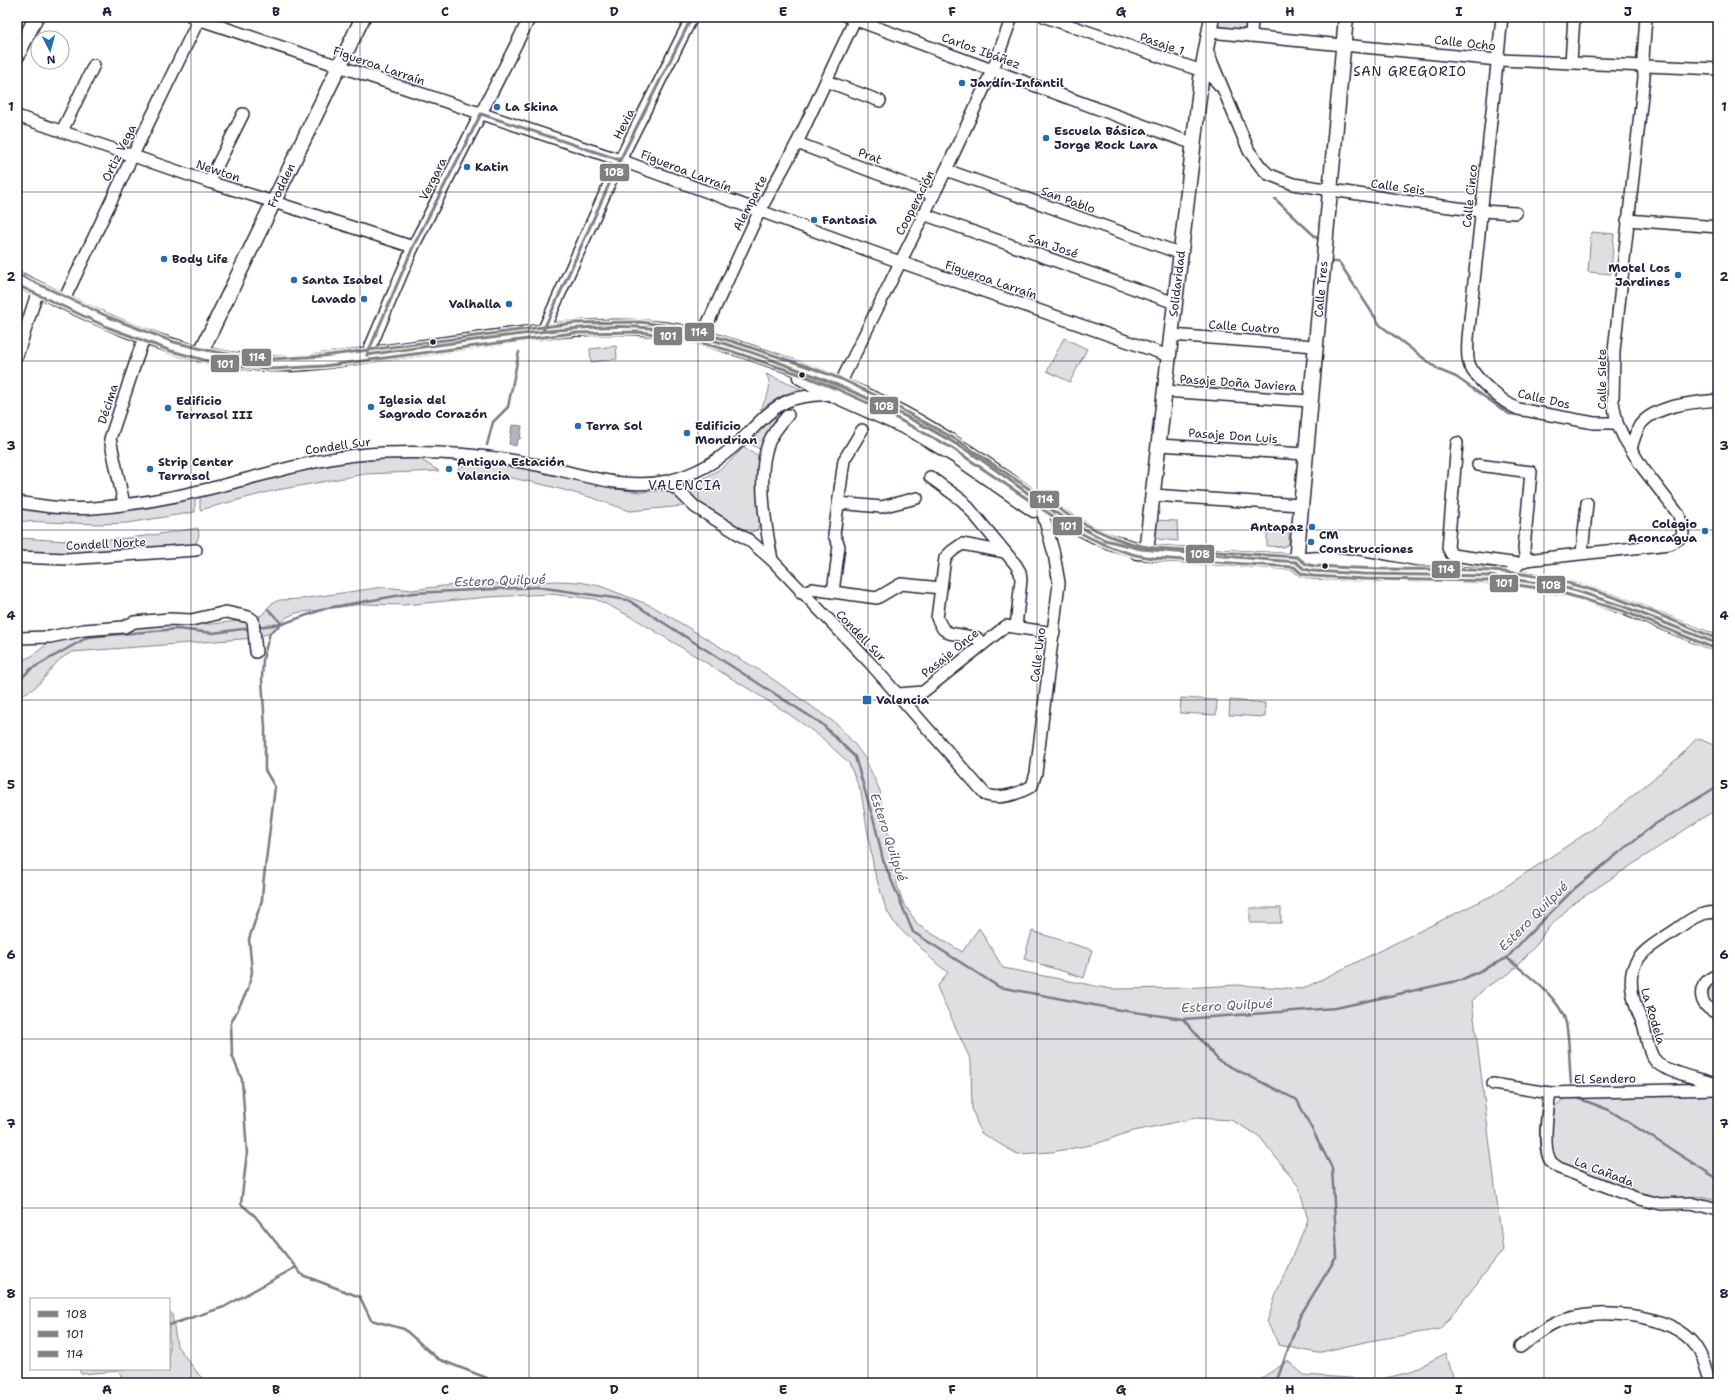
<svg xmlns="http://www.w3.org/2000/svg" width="1735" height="1400" viewBox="0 0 1735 1400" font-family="'Shantell Sans',sans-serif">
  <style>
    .green { fill: #dfdfe2; stroke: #80808e }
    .water { fill: #b4b4bc; stroke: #7a7a88 }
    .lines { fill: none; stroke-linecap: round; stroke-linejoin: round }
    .stream { stroke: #7a7a88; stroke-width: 2.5 }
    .minor-casing { stroke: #22223b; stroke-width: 14 }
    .major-casing { stroke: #22223b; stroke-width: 17 }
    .minor { stroke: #fff; stroke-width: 11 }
    .major { stroke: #fff; stroke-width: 14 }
    .bus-1-casing { stroke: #fff; stroke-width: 6 }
    .bus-2-casing { stroke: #fff; stroke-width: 6 }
    .bus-3-casing { stroke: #fff; stroke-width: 6 }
    .bus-1 { stroke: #808080; stroke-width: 3 }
    .bus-2 { stroke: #808080; stroke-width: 3 }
    .bus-3 { stroke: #808080; stroke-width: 3 }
    .grid { fill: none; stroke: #22223b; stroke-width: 1; stroke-opacity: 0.55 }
    .poi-dot { fill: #1f6fb2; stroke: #fff; stroke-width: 1.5 }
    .bus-dot { fill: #22223b; stroke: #fff; stroke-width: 1.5 }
    .labels { text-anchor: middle; stroke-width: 3; stroke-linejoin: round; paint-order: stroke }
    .street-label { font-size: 12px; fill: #22223b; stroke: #fff }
    .poi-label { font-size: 12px; font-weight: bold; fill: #22223b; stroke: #fff; text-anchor: start }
    .neighbourhood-label { font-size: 13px; letter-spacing: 1px; fill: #22223b; stroke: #fff }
    .water-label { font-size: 13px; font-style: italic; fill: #5c5c6f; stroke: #fff }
    .line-badge { stroke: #fff; stroke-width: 1.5 }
    .badge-label { font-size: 11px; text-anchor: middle; font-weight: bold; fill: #fff }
    .neatline { fill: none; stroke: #22223b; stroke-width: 1.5 }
    .grid-label { font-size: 13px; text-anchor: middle; font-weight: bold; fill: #22223b }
  </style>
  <rect width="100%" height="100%" fill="#fff"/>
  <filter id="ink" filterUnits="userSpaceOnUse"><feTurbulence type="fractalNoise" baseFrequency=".025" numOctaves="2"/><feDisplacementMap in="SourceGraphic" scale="8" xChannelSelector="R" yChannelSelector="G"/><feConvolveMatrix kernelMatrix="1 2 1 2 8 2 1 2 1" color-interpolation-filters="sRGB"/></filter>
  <g filter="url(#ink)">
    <g class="green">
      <path d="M1219,17H1249L1248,31L1218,26Z"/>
      <path d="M1591,232L1614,234L1611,274L1588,272Z"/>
      <path d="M1064,338L1087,349L1070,382L1047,371Z"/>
      <path d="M616,346L617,359L591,362L590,349Z"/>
      <path d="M766,374L801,389C785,393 773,400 760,410C766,398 774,387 766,374Z"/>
      <path d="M783,411L772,427L761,450L749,443L776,415Z"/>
      <path d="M744,447L761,457L760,523L757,530L749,533L700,503L691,495C693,480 712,475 723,467C731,461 737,454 744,447Z"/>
      <path d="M389,456H415L439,471L365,474L272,491L200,510V495L320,464Z"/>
      <path d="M479,461L542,471L615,489L640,492L668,490L676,496L684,506L630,511L593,498L545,485L507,477L458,473L459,467Z"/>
      <path d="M195,496V512L128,523L98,524L17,521V506L42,510Z"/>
      <path d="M1153,520L1177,521L1178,541L1158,539L1154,535Z"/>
      <path d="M1267,527L1289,528V544L1283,547L1267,546Z"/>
      <path d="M198,528L199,535L195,546L178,545L141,551L80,556L17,554V538C42,539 66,542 91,541C127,539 162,534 198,528Z"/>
      <path d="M557,581L579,582L600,586L652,606L767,675L838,725L856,746L865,758L880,791L882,813L896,861L897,885L903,902L918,925L962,952L979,928L1003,968L1111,989L1183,988L1236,985L1302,989L1493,895L1594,828L1678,758L1697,738L1718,747V809L1712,812L1574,903L1545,931L1539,942L1510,973L1486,987L1472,1001L1503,1250L1441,1329L1369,1341L1317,1353L1279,1345L1267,1322L1277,1291L1308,1220L1299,1187L1259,1136L1231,1120L1196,1118L1129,1132L1096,1144L1052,1152L1017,1154L981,1133L972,1109L971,1061L937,987L948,972L937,964L917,944L904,933L893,921L886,909L874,870L861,792L849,763L821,737L786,712L637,620L608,605L595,599L549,594L488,597L404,605L363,604L296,613L287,617L277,628L267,634L255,638L72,652C67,655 61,658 57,662C45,676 36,693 17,695V662L32,656L58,635L138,621L211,624L248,620L262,615L272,603L280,600L300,599L383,587L412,590L443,586Z"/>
      <path d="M1181,698L1217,700L1216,715L1180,713Z"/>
      <path d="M1230,700L1265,703V717L1229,715Z"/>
      <rect x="1250" y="908" width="31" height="15"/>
      <path d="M1032,931L1092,950L1084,978L1024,959Z"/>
      <path d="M1718,980V1010L1709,1005C1705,989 1703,989 1718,980Z"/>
      <path d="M1718,1095V1201L1696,1196L1664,1199L1638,1194L1560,1163L1552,1155L1551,1133L1553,1108L1566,1097Z"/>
      <path d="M169,1311L172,1314L177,1346L203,1380L193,1383H124L119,1371L81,1374L79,1369H169Z"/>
      <path d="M1446,1353L1455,1383H1254L1288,1361L1304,1375L1378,1380L1410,1372Z"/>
    </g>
    <path class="water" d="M512,425L522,426L520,439H518L516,446L509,444Z"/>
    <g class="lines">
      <g class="stream">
        <path d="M1275,199L1320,241"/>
        <path d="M1329,262H1339L1380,325L1439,370L1456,377L1509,414L1521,415"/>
        <path d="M487,445L493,422L508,407L519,352"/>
        <path d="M268,609L282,624L270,633L263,659L262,679L265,728V770L275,787L263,885L262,900L249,939L252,972L248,989L231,1023L232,1055L242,1080L247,1153L241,1204L255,1216L302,1275L360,1297L371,1320L404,1329L438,1359L487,1378L490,1383"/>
        <path d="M257,627L282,624L327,608L413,593L538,587L628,600L822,724L855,757L875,825L883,860L913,932L999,987L1120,1010L1183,1019L1336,1008L1461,980L1507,958L1526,937L1574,889L1652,826L1718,786"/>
        <path d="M17,682L31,669L88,637L177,629L213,633L250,628"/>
        <path d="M1507,958C1526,974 1561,998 1566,1023C1570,1043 1569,1064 1571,1084"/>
        <path d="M1183,1019L1219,1061L1297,1100L1332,1168L1337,1256L1300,1316L1276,1383"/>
        <path d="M1575,1097L1609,1110L1718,1179"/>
        <path d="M169,1325L224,1307L296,1267"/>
      </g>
      <defs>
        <g id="minor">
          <path d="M192,17L620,160L889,258L1169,356"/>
          <path d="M848,17L1194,144"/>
          <path d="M1045,17L1202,71L1213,78L1220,86"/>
          <path d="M1502,17L1468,338C1468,346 1466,358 1470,366C1477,381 1503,402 1518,409L1594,423H1617"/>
          <path d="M1209,32L1498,60L1718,69"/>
          <path d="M1251,36L1252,17"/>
          <path d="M1206,48L1249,151L1261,167L1268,174L1293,184L1404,201L1481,211L1516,213"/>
          <path d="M1571,62L1574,17"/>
          <path d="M826,81L880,101"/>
          <path d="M17,116L209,182L274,202L413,247"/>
          <path d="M62,131L94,65"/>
          <path d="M797,143L934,195"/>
          <path d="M946,170L1182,254"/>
          <path d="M209,182L243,114"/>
          <path d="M923,214L1175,303"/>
          <path d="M1627,220L1718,227"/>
          <path d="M63,302L133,155L200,17"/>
          <path d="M543,331L620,160L692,17"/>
          <path d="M1171,335L1315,346"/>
          <path d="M701,338L759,212L797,143L856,17"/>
          <path d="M367,355L413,247L530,17"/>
          <path d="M17,356L38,290"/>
          <path d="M1164,391L1310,401"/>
          <path d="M842,392L840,384L946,170L993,69L1012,17"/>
          <path d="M1457,443L1448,548L1452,555L1519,564"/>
          <path d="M1159,445L1305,454"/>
          <path d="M1631,449C1633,441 1636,432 1640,425C1655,405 1695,402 1718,400"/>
          <path d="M1478,465L1531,472L1524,549L1526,560"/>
          <path d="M930,477L963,501L1016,565L1020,572L1021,580L1016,627"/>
          <path d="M664,482L678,490L695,507L750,541L772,560L870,663L986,795C1002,800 1018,794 1032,786L1036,773L1059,583L1054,554L1040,503"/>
          <path d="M1153,495L1300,505"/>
          <path d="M17,502C42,506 68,510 94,508C132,505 171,498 208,489C266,475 323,455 383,453C433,451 483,454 532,464C577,472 621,491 667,481C695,475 720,460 741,440C756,426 770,408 790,400C804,395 818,395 832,394"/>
          <path d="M839,503L881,507L917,498"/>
          <path d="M124,504L110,439L144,337"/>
          <path d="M1582,553L1587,503"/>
          <path d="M17,557L67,559L196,550"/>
          <path d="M772,560C766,528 756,473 769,442C773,432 781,423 788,415"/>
          <path d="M1506,578L1519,564L1526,560L1670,544L1680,538L1683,533L1679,515L1642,467L1624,438L1617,423L1613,402L1614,351L1644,77L1643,58L1646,17"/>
          <path d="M833,592L839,546L834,535L844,460L862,430"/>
          <path d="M801,593L811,589L877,598L901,584L941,588"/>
          <path d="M17,638L50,637L84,630L124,627L134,622L169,619L191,620L226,612L249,617L253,620L256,652"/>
          <path d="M982,644L977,638L949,633L943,629L937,618L945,558L952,551L962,544L1005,552"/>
          <path d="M898,694L923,692L1006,626L1054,633"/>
          <path d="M1718,913C1703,910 1689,920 1677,929C1642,952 1621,961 1636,1007C1638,1014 1642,1020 1644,1027C1647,1039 1648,1052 1656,1062C1663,1071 1705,1080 1718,1085"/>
          <path d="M1718,975C1696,981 1696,1007 1718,1013"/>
          <path d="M1493,1084L1550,1093L1718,1089"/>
          <path d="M1550,1093C1548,1107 1542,1147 1550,1160C1551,1163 1556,1166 1559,1168L1636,1198L1660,1204L1691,1203L1718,1210"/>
          <path d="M1520,1347C1533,1338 1547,1325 1564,1320C1599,1308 1662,1313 1690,1339C1702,1351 1707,1367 1711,1383"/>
        </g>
        <g id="major">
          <path d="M17,56L36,17"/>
          <path d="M17,279C98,319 180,360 272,364C306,365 341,359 374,354C418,348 462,342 506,336C564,329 621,322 680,332C713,339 746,351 778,362C833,381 888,402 937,433C958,446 978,459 998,473C1032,497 1066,524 1105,540C1118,545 1132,548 1146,552"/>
          <path id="s1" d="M200,354L363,17"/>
          <path d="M800,377L832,394L912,430L956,456L1034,510"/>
          <path d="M1137,552L1296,562C1324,553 1387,569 1417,574"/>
          <path id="s2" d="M1146,552L1202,71L1212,17"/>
          <path id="s3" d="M1296,562L1346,17"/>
          <path d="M1296,562L1304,569L1313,571L1381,574"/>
          <path d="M1409,574C1453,574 1500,574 1543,583C1604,595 1660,622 1718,644"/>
        </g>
      </defs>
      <use href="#minor" class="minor-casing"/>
      <use href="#major" class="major-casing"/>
      <use href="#minor" class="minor"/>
      <use href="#major" class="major"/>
      <defs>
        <g id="bus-1">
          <path d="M543,331L620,160L692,17"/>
          <path d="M367,355C413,348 459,342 506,336C549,331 593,325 637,327C688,330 736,346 783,364C849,388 912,416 971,453C1005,475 1036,501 1070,522L1105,540L1141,549L1296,562L1304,569L1313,571L1364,574L1489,576L1553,585L1577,591L1625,607L1718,644"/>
          <path d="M367,355L413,247L481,114L620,160"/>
        </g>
        <path id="bus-2" d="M17,285L107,327L171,351L204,360L238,366L273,369L324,366L574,333L640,332L683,338L728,350L805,376L837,389L870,404L952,448L1069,527C1095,541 1124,555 1153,558L1294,567L1302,574L1313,576L1364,579L1489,581L1552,590L1623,611L1716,649"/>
        <path id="bus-3" d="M19,275L111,318L174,342L206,350L239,356L273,359L323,356L574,323L640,322L685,328L731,341L809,367L841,379L875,395L957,440L1074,519C1099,532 1126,545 1154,548L1297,557L1306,564L1314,566C1339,567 1364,569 1389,569C1436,570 1483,568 1529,575C1595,585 1656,614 1718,639"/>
      </defs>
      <use href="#bus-1" class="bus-1-casing"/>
      <use href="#bus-2" class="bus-2-casing"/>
      <use href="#bus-3" class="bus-3-casing"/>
      <use href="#bus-1" class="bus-1"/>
      <use href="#bus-2" class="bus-2"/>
      <use href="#bus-3" class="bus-3"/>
    </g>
  </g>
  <path class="grid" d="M191,17V1383M360,17V1383M529,17V1383M698,17V1383M868,17V1383M1037,17V1383M1206,17V1383M1375,17V1383M1544,17V1383M17,192H1718M17,361H1718M17,530H1718M17,700H1718M17,870H1718M17,1039H1718M17,1208H1718"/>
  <g class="poi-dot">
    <circle cx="962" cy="83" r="4"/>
    <circle cx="497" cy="107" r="4"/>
    <circle cx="1046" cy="138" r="4"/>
    <circle cx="467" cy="167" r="4"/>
    <circle cx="814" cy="220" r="4"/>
    <circle cx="164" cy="259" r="4"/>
    <circle cx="1678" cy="275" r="4"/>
    <circle cx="294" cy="280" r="4"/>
    <circle cx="364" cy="299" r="4"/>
    <circle cx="509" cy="304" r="4"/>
    <circle cx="371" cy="407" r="4"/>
    <circle cx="168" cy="408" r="4"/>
    <circle cx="578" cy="426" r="4"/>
    <circle cx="687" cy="433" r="4"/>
    <circle cx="150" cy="469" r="4"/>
    <circle cx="449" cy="469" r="4"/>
    <circle cx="1312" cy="527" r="4"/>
    <circle cx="1705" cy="531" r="4"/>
    <circle cx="1311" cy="542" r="4"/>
    <rect x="862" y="695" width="10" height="10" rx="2"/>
  </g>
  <g class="bus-dot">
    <circle cx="433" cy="342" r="3.5"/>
    <circle cx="802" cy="375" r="3.5"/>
    <circle cx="1325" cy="566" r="3.5"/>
  </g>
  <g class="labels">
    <g class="street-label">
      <text transform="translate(1465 43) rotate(6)" y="4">Calle Ocho</text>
      <text transform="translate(1162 44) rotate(19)" y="4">Pasaje 1</text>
      <text transform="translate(981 51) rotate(20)" y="4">Carlos Ibáñez</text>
      <text transform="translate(379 66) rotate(19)" y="4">Figueroa Larraín</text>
      <text transform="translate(624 124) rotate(-63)" y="4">Hevia</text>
      <text transform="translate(119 153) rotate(-64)" y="4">Ortiz Vega</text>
      <text transform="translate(870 156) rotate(21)" y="4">Prat</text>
      <text transform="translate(218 171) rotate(18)" y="4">Newton</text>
      <text transform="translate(686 171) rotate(21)" y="4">Figueroa Larraín</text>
      <text transform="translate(433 179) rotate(-63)" y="4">Vergara</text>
      <text dy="4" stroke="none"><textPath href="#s1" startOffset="187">Frodden</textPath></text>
      <text transform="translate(1398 187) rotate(8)" y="4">Calle Seis</text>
      <text transform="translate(1470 196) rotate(-84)" y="4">Calle Cinco</text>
      <text transform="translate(1068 200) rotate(20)" y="4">San Pablo</text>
      <text transform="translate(750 203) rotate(-63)" y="4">Alemparte</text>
      <text transform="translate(915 203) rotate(-63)" y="4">Cooperación</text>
      <text transform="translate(1053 246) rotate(19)" y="4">San José</text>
      <text transform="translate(991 280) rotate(19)" y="4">Figueroa Larraín</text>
      <text dy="4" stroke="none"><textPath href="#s2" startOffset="270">Solidaridad</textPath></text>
      <text dy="4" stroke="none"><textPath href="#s3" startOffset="274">Calle Tres</textPath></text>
      <text transform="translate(1244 327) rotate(4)" y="4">Calle Cuatro</text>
      <text transform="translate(1602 379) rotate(-90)" y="4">Calle Siete</text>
      <text transform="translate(1238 383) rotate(4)" y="4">Pasaje Doña Javiera</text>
      <text transform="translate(1544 399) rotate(13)" y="4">Calle Dos</text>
      <text transform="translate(108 404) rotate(-72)" y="4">Décima</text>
      <text transform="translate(1233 436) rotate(4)" y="4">Pasaje Don Luis</text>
      <text transform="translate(338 446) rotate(-8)" y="4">Condell Sur</text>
      <text transform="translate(106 544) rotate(-3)" y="4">Condell Norte</text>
      <text transform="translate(861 636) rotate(46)" y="4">Condell Sur</text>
      <text transform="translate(950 653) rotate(-39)" y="4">Pasaje Once</text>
      <text transform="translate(1038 655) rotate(-83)" y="4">Calle Uno</text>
      <text transform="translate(1653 1016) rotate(73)" y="4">La Rodela</text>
      <text transform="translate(1605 1079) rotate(-1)" y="4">El Sendero</text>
      <text transform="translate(1604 1172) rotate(21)" y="4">La Cañada</text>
    </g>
    <g class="poi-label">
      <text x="970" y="87">Jardín Infantil</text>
      <text x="505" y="111">La Skina</text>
      <text x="1054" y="135">Escuela Básica<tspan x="1054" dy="14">Jorge Rock Lara</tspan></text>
      <text x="475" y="171">Katin</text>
      <text x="822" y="224">Fantasia</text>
      <text x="172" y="263">Body Life</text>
      <text x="1670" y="272" text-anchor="end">Motel Los<tspan x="1670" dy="14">Jardines</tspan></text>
      <text x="302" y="284">Santa Isabel</text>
      <text x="356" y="303" text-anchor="end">Lavado</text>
      <text x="501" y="308" text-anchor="end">Valhalla</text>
      <text x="379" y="404">Iglesia del<tspan x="379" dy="14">Sagrado Corazón</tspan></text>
      <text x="176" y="405">Edificio<tspan x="176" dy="14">Terrasol III</tspan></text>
      <text x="586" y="430">Terra Sol</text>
      <text x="695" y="430">Edificio<tspan x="695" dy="14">Mondrian</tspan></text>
      <text x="158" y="466">Strip Center<tspan x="158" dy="14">Terrasol</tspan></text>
      <text x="457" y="466">Antigua Estación<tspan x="457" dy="14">Valencia</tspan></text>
      <text x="1697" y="528" text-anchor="end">Colegio<tspan x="1697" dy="14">Aconcagua</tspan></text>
      <text x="1304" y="531" text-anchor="end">Antapaz</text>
      <text x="1319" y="539">CM<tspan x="1319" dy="14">Construcciones</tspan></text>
      <text x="876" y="704">Valencia</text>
    </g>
    <g class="neighbourhood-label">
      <text x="1410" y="76">SAN GREGORIO</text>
      <text x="685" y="490">VALENCIA</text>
    </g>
    <g class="water-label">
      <text transform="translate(500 580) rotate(-2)" y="5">Estero Quilpué</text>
      <text transform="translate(889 837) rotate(72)" y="5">Estero Quilpué</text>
      <text transform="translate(1533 916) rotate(-45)" y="5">Estero Quilpué</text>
      <text transform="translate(1227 1005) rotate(-3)" y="5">Estero Quilpué</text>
    </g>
  </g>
  <g class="line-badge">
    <rect x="599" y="163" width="31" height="19" rx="4" fill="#808080"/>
    <rect x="684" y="322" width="31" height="20" rx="4" fill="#808080"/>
    <rect x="653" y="326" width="30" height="20" rx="4" fill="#808080"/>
    <rect x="241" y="348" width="31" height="19" rx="4" fill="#808080"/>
    <rect x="210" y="354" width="30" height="19" rx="4" fill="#808080"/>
    <rect x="869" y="396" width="30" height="19" rx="4" fill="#808080"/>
    <rect x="1029" y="490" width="31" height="19" rx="4" fill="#808080"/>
    <rect x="1052" y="516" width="31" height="20" rx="4" fill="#808080"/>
    <rect x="1185" y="544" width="30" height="20" rx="4" fill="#808080"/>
    <rect x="1431" y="560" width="30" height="19" rx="4" fill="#808080"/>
    <rect x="1489" y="574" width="30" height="19" rx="4" fill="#808080"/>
    <rect x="1536" y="575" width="30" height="19" rx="4" fill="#808080"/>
  </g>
  <g class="badge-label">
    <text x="614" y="176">108</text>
    <text x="699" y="336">114</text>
    <text x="668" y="340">101</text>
    <text x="257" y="361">114</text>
    <text x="225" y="368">101</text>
    <text x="884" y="410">108</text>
    <text x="1045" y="503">114</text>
    <text x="1068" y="530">101</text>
    <text x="1200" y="558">108</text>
    <text x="1446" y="573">114</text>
    <text x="1504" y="587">101</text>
    <text x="1551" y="589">108</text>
  </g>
  <rect width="1735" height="1400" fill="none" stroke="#fff" stroke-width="44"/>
  <rect x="30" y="1298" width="140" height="72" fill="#ffffff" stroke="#a7a7b1"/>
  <rect x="38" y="1311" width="20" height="6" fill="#808080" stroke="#a7a7b1"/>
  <text x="66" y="1318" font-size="12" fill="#22223b">108</text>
  <rect x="38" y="1331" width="20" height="6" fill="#808080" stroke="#a7a7b1"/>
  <text x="66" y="1338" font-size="12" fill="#22223b">101</text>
  <rect x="38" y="1351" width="20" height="6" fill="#808080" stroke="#a7a7b1"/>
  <text x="66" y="1358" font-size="12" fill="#22223b">114</text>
  <g transform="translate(50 50) rotate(174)"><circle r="19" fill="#ffffff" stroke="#a7a7b1"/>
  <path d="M0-3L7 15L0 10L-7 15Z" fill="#1f6fb2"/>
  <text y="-6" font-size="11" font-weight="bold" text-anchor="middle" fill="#22223b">N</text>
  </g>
  <rect x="22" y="22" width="1691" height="1356" class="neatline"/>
  <g class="grid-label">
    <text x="107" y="16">A</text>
    <text x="276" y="16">B</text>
    <text x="445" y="16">C</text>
    <text x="614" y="16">D</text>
    <text x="783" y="16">E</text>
    <text x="952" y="16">F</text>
    <text x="1121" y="16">G</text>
    <text x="1290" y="16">H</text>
    <text x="1459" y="16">I</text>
    <text x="1628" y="16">J</text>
    <text x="11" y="111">1</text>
    <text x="1724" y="111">1</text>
    <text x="11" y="281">2</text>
    <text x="1724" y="281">2</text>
    <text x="11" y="450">3</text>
    <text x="1724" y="450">3</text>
    <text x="11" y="620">4</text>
    <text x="1724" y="620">4</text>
    <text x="11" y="789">5</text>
    <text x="1724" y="789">5</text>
    <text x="11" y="959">6</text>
    <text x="1724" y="959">6</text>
    <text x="11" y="1128">7</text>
    <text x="1724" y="1128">7</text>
    <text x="11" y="1298">8</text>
    <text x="1724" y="1298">8</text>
    <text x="107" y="1394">A</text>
    <text x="276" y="1394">B</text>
    <text x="445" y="1394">C</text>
    <text x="614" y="1394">D</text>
    <text x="783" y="1394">E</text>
    <text x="952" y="1394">F</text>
    <text x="1121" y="1394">G</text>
    <text x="1290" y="1394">H</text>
    <text x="1459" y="1394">I</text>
    <text x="1628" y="1394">J</text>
  </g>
</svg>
